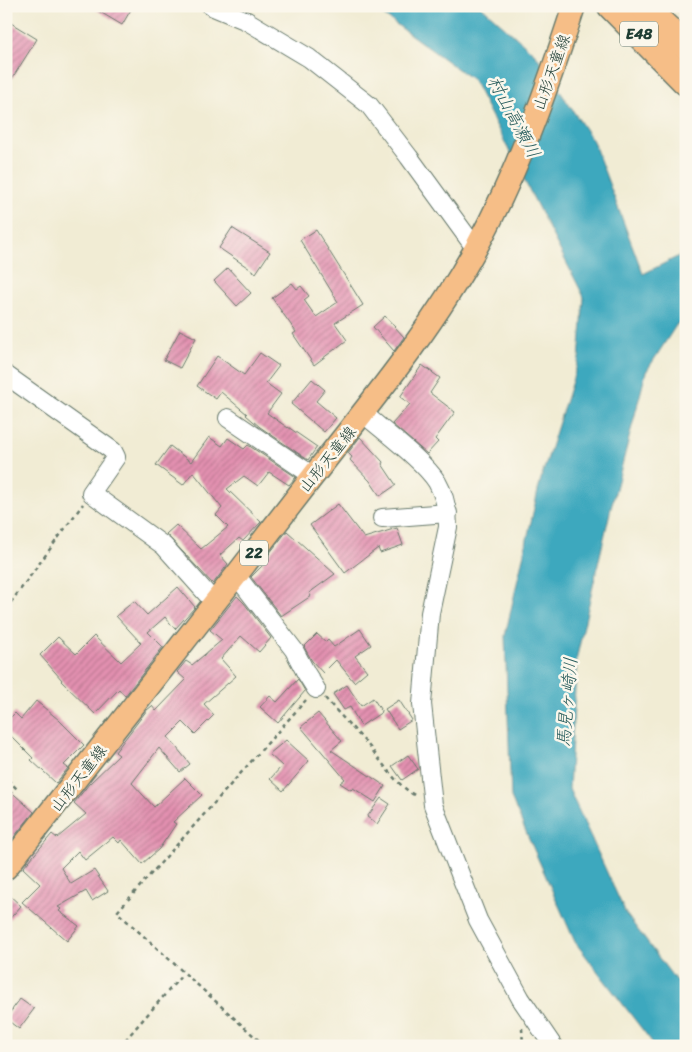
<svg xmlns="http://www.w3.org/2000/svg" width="692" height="1052" viewBox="0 0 692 1052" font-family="Sriracha,'Klee One',sans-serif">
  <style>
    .water { fill: #3ea8be; stroke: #2e7279 }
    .building { fill: url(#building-hatch) }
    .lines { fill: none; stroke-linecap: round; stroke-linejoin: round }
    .minor-casing { stroke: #687a6c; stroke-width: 20 }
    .major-casing { stroke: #687a6c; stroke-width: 25 }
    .highway-casing { stroke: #687a6c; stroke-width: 29 }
    .path { stroke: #687a6c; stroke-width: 2.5; stroke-dasharray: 4 4; stroke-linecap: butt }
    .minor { stroke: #fff; stroke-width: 18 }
    .major { stroke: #f6be87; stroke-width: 22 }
    .highway { stroke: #f6be87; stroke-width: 26 }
    .labels { text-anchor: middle; stroke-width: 5; stroke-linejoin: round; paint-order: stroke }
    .shield { fill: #fbf7ec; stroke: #61756b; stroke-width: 1 }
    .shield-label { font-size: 15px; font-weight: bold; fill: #1f3d34 }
    .street-label { font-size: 16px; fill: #1f3d34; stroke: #fbf7ec }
    .water-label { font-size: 18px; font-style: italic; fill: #285d5d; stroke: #fbf7ec }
  </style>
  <defs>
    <pattern id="building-hatch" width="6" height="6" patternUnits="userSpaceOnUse" patternTransform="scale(1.25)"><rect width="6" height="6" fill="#e390b0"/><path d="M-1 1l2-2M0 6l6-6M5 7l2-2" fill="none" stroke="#b77790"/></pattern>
  </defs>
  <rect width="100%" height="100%" fill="#fbf7ec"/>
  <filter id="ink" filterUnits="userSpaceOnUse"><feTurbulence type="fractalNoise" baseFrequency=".02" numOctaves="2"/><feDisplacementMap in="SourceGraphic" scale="10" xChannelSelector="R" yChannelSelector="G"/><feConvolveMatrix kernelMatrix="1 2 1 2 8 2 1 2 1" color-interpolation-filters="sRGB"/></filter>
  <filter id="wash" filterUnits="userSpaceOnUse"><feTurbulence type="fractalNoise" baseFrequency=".0096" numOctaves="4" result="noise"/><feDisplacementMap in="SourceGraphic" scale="20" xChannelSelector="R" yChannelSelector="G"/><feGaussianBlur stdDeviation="1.12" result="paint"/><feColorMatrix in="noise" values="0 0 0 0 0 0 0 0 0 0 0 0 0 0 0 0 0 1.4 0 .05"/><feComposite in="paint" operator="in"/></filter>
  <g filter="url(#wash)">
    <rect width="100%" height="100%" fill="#f1ecd4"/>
    <path class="water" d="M371,6H481L536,55L593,141L643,274L677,257L686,248V319L677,324L646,372L610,512L577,656L569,789L626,914L686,994V1046H655L575,942L511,798L505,636L540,482L579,359L584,297L473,80Z"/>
    <g id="blocks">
      <g class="building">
        <path d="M90,6H133L122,25Z"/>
        <path d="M6,20L37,39L6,88Z"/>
        <path d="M232,228L270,252L256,273L219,248Z"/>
        <path d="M316,230L363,305L335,323L347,340L314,365L293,334L296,332L272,298L292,283L297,289L301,286L309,296L304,300L316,317L338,302L300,240Z"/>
        <path d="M228,268L251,293L237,306L214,281Z"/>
        <path d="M385,316L404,337L394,351L373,327Z"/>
        <path d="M180,330L196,338L180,368L164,360Z"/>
        <path d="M260,353L279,366L266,383L281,394L267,413L288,428V427L317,447L308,460L260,427L246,415L247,414L221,392L216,399L197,386L217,356L244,375Z"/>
        <path d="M422,365L440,378L430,393L455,412L435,439L438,442L427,454L392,424L410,404L400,397Z"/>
        <path d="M312,379L325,390L316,401L336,418L324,432L291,404Z"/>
        <path d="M209,437L222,446L228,438L244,449L248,445L296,477L289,485L269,472L258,486L244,476L227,489L261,522L243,541L239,538L220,555L228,564L213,584L166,534L176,525L201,549L228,527L216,515L222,508L193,472L183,485L156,465L170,446L191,462Z"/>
        <path d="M360,437L383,462L382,464L396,485L380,496L370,481L350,460L352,457L348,453Z"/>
        <path d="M338,504L364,538L397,528L403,545L380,553L378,548L345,573L310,525Z"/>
        <path d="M287,531L335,574L309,593L311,596L281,616L251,577L264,564L262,563Z"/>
        <path d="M178,587L195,607L175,629L165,617L148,632L163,647L125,696L119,689L95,714L61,681L62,680L40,655L58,637L76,654L94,636L121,662L141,643L116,616L134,601L147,615Z"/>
        <path d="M237,596L244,603L271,638L259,652L241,636L221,659L236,676L204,704L214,715L195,734L183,722L168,737L190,764L180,772L159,748L132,783L154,807L185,778L202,795L173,822L176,824L159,849L142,864L121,840L119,843L113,837L85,860L78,851L61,868L71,884L94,870L108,891L92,901L86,891L58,907L61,909L59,911L79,926L67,941L22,902L40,884L23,868L52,834L57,838L86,814L74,803L89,784L119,755L115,752L147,710L152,706L156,711L186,680L177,672L186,661L192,665L222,640L210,630Z"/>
        <path d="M360,629L371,645L355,656L367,671L354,682L336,660L323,673L312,661L304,647L317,634L326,642L328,640L334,647Z"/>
        <path d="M298,679L305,691L278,723L260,707L270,696L277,702Z"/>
        <path d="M347,685L361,706L373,698L382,712L361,726L350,707L344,710L333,694Z"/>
        <path d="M399,700L412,720L398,729L385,709Z"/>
        <path d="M36,701L59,720L84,745L64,765L68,768L56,783L31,760L33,758L6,731V722L15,713L21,719Z"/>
        <path d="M318,713L342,741L331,750L385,786L375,802L353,788L351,790L340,783L345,779L301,727Z"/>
        <path d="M286,740L309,761L283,791L270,779L282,766L269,754Z"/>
        <path d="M408,755L418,769L402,780L392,766Z"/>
        <path d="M6,787L34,812L6,847Z"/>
        <path d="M381,798L390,804L377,824L367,817Z"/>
        <path d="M6,892L21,906L6,923Z"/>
        <path d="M20,999L34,1009L19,1029L6,1019V1018Z"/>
      </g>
    </g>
  </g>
  <g filter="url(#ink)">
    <use href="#blocks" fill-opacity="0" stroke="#687a6c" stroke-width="1"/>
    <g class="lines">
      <defs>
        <g id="minor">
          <path d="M211,6L247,21L309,58L369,105L409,157L476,249"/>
          <path d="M6,375L113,451L116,457L91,493L164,546L215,603"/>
          <path d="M363,413C383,431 424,461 437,482C445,496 448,511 448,527L430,613L422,704L433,805L478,920L521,999L553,1046"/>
          <path d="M228,418L313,476"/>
          <path d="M382,518L448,513"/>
          <path d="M236,575L294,650L306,673L316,689"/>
        </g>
        <path id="major" d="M6,868C106,742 205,616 303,489C363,411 428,336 476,248C518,171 547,89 574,6"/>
        <g id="highway">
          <path d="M611,6L686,82"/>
          <path d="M643,6L686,46"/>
        </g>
      </defs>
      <use href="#minor" class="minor-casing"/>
      <use href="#major" class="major-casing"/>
      <use href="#highway" class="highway-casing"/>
      <g class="path">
        <path d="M6,609L83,504"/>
        <path d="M325,698C339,714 354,729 368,745C383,763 395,784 416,796"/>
        <path d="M6,772L8,780L17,789"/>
        <path d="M522,1028L523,1046"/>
        <path d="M120,1046L183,974"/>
        <path d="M265,1046L117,912L306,700"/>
      </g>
      <use href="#minor" class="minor"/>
      <use href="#major" class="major"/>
      <use href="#highway" class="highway"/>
    </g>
  </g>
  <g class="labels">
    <g class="shield">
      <rect x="620" y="21.5" width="38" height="25" rx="4"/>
      <rect x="240" y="540.5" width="28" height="25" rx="4"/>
    </g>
    <g class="shield-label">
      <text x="639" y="39">E48</text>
      <text x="254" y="558">22</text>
    </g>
    <g class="street-label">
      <text transform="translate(551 72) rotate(-70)" y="6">山形天童線</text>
      <text transform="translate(327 459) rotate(-51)" y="6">山形天童線</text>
      <text transform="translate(78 778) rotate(-52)" y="6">山形天童線</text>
    </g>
    <g class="water-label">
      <text transform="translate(514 117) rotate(62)" y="6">村山高瀬川</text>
      <text transform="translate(567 702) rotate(-85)" y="6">馬見ヶ崎川</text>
    </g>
  </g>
  <rect width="692" height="1052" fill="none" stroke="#fbf7ec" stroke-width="25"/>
</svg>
